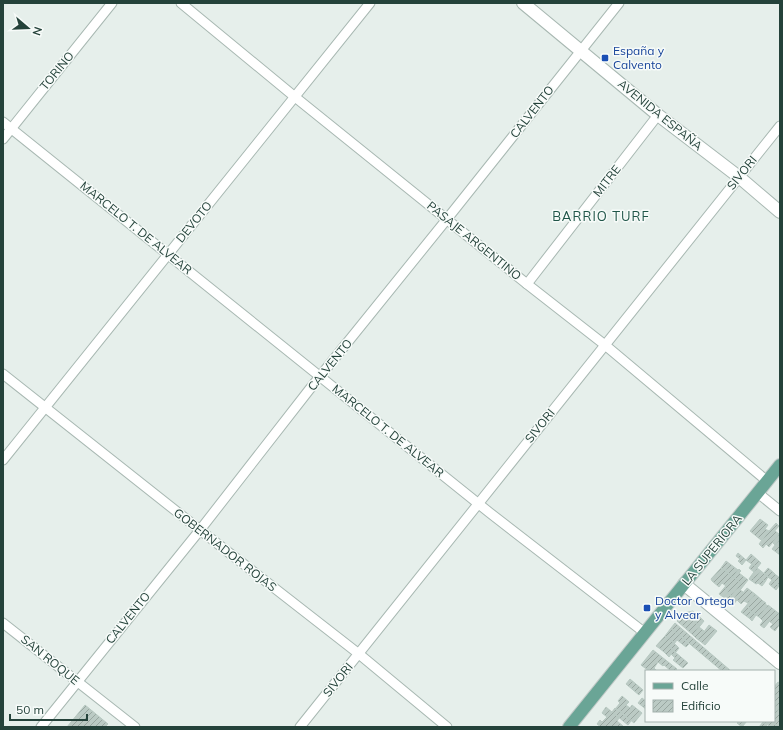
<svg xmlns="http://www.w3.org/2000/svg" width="783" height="730" viewBox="0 0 783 730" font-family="Mulish,sans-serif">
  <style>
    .building { fill: url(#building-hatch); stroke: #b8c9c2 }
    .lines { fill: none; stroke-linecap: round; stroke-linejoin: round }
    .minor-casing { stroke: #a8b8b2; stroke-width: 11 }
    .tertiary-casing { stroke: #a8b8b2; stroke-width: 14 }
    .primary-casing { stroke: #c2cac8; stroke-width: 14 }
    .minor { stroke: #fff; stroke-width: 9 }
    .tertiary { stroke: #fff; stroke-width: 12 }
    .primary { stroke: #6aa596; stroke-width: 12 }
    .transit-dot { fill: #1a4fb4; stroke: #f7fbf9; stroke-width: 1.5 }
    .labels { text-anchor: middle; stroke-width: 3; stroke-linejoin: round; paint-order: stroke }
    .transit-label { font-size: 12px; fill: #164399; stroke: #f7fbf9; text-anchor: start }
    .street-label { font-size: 12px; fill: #24423a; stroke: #f7fbf9 }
    .neighbourhood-label { font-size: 13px; letter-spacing: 1px; fill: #1f5548; stroke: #f7fbf9 }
  </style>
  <defs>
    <pattern id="building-hatch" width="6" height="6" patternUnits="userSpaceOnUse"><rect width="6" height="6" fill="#bbcac4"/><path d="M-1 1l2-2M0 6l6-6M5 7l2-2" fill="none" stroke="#98a6a0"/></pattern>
  </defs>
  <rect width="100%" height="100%" fill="#e6efeb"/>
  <g class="building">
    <path d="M760,519L768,525L765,529L769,531L761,540L750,531Z"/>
    <path d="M776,523L779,526L772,534L769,531Z"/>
    <path d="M769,531L772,534L775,531L779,534L769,547L766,544L763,548L759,544Z"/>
    <path d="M779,534L780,539L775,545L773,543Z"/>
    <path d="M780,539V555L772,549Z"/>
    <path d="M738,553L746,560L742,565L738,561L740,559L736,556Z"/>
    <path d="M751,554L761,563L757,568L746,560Z"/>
    <path d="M726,561L730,564L725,571L721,568Z"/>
    <path d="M730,564L738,570L733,577L725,571Z"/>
    <path d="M752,564L757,568L754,572L749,568Z"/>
    <path d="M721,568L733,577L726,586L722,583L719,587L712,581L711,579Z"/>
    <path d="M757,568L761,571L755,579L751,576Z"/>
    <path d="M768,568L773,572L768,577L764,573Z"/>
    <path d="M739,569L741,571L739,573L748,580L734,598L731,596L741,583L733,577Z"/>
    <path d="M761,571L768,577L765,582L757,576Z"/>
    <path d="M773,572L776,575L772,580L768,577Z"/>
    <path d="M776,575L780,578L779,586L772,580Z"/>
    <path d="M751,576L755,579L757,576L765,582L762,586L758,583L756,584L749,579Z"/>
    <path d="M733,577L741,583L731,596L727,593L728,591L724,588Z"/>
    <path d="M772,580L779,586L776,590L769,584Z"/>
    <path d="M724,588L728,591L723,597L719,594Z"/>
    <path d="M747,588L755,594L748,603L744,601L741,604L737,600Z"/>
    <path d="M740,590L743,592L733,605L730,603Z"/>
    <path d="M727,593L734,598L730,603L723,597Z"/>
    <path d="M755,594L763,601L753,614L750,611L751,609L746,606Z"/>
    <path d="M763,601L766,603L756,615L753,613Z"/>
    <path d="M765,604L768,606L759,617L756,615Z"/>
    <path d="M768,605L777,612L764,628L760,625L763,621L759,617Z"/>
    <path d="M746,606L751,609L750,611L753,613L749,618L741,612Z"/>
    <path d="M693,611L704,621L700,626L684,613Z"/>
    <path d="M777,612L780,614V624L775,631L770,627L773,624L769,621Z"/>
    <path d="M684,613L700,626L693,635L677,621Z"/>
    <path d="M753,613L756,615L752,621L749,618Z"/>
    <path d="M675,623L731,671H722L671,628Z"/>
    <path d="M709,625L717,631L705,645L696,638L698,636L700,637Z"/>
    <path d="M699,627L704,631L700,637L698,636L696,638L693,635Z"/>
    <path d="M671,628L689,644L686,647L677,640L674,644L665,636Z"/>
    <path d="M665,636L668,638L659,648L656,646Z"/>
    <path d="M668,638L673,642L664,652L659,648Z"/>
    <path d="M673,642L679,648L676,652L669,647Z"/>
    <path d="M669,647L688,663L683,668L673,660L675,658L671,654L669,657L664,652Z"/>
    <path d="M653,650L677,669L675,671H671L664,665L663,666L658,662L654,668L657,671H649L641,665Z"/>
    <path d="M630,679L643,690L639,695L626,684Z"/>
    <path d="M778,682L780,683V700L774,708V687Z"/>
    <path d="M622,696L629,702L626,705L630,708L632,705L642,713L634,723L616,708L620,703L618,701Z"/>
    <path d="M642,698L646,701V709L638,703Z"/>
    <path d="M780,700V708L774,716V708Z"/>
    <path d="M85,705L108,724L105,727H67Z"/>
    <path d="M606,707L619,718L617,721L623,726V727H601L597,724L600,720L602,722L607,717L602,713Z"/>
    <path d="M615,708L631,721L628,725L612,712Z"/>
    <path d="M780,708V727H778L771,721H774V716Z"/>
    <path d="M739,721H747L742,727L737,723Z"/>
    <path d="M763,721H771L778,727H770Z"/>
    <path d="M763,722L767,725L765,727H759Z"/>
  </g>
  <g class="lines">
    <defs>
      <g id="minor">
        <path d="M181,3L295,97L527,284L605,345L767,481"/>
        <path d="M3,122L490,513L645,633"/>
        <path d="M3,139L112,3"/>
        <path d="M527,284L658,115"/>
        <path d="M3,374L200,530L359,654L447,727"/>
        <path d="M3,460L370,3"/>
        <path d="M758,493L780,511"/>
        <path d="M3,623L135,727"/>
        <path d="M41,727L200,530L309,390L447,219L619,3"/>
        <path d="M300,727L780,126"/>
      </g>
      <g id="tertiary">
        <path d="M523,3L658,115L739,177L780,212"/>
        <path d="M684,584L780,663"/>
      </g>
      <path id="primary" d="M569,727L780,465"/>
    </defs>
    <use href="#minor" class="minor-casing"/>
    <use href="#tertiary" class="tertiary-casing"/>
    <use href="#primary" class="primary-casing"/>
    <use href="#minor" class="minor"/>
    <use href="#tertiary" class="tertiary"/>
    <use href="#primary" class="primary"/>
  </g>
  <g class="transit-dot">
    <rect x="601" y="54" width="8" height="8" rx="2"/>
    <rect x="643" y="604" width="8" height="8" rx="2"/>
  </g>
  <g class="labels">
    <g class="transit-label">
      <text x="613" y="55">España y<tspan x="613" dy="14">Calvento</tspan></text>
      <text x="655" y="605">Doctor Ortega<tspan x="655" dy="14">y Alvear</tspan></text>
    </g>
    <g class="street-label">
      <text transform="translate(57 71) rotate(-51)" y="4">TORINO</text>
      <text transform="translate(532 112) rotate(-52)" y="4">CALVENTO</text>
      <text transform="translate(660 115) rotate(39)" y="4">AVENIDA ESPAÑA</text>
      <text transform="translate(742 173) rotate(-51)" y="4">SIVORI</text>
      <text transform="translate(607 181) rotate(-52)" y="4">MITRE</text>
      <text transform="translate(194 222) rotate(-51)" y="4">DEVOTO</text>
      <text transform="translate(136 228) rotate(39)" y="4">MARCELO T. DE ALVEAR</text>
      <text transform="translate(474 241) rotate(39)" y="4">PASAJE ARGENTINO</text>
      <text transform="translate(330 365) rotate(-51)" y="4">CALVENTO</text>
      <text transform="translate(540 426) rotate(-51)" y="4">SIVORI</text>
      <text transform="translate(388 431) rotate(39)" y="4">MARCELO T. DE ALVEAR</text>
      <text transform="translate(225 550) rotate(38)" y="4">GOBERNADOR ROJAS</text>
      <text transform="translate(712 550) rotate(-51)" y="4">LA SUPERIORA</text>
      <text transform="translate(128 618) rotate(-51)" y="4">CALVENTO</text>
      <text transform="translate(50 660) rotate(39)" y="4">SAN ROQUE</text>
      <text transform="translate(338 680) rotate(-51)" y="4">SIVORI</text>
    </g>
    <g class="neighbourhood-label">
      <text x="601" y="221">BARRIO TURF</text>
    </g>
  </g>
  <rect width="783" height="730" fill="none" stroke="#24423a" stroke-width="8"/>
  <rect x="645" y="670" width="130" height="52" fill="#f7fbf9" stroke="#a3b1ad"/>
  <rect x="653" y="683" width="20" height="6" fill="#6aa596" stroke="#a3b1ad"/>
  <text x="681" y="690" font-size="12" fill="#24423a">Calle</text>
  <rect x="653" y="700" width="20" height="12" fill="url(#building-hatch)" stroke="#a3b1ad"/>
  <text x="681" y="710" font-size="12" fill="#24423a">Edificio</text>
  <g transform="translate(28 28) rotate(109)" stroke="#f7fbf9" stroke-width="3" paint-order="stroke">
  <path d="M0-3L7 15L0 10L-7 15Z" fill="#24423a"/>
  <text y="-6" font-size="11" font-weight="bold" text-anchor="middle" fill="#24423a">N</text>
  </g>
  <path d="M10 714v6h77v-6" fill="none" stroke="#24423a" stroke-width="2"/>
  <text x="16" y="714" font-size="12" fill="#24423a" stroke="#f7fbf9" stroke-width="3" paint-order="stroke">50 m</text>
</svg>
